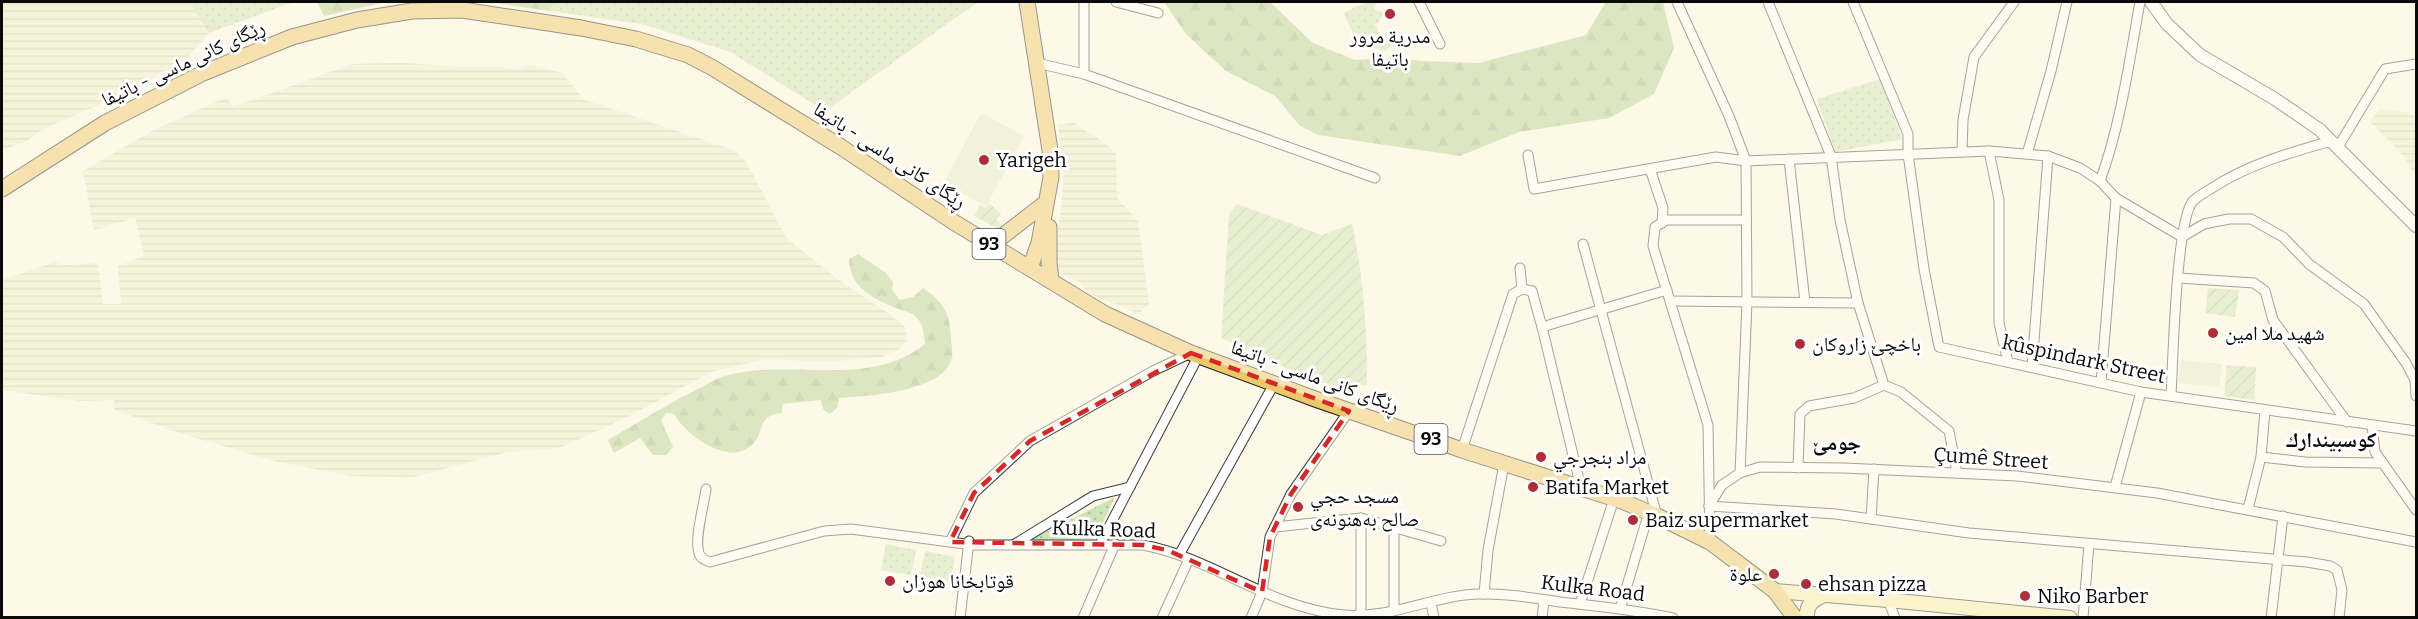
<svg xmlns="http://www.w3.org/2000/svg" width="2418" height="619" viewBox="0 0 2418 619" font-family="Bitter,'Noto Naskh Arabic',serif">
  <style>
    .farmland { fill: url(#farmland-rules) }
    .grass { fill: url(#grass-dots) }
    .forest { fill: url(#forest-firs) }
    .garden { fill: url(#garden-furrows) }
    .pitch { fill: #e0ecc7 }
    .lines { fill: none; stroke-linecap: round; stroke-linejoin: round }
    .minor-casing { stroke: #3d3d3d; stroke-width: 11 }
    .tertiary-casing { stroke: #3d3d3d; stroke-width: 14 }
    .secondary-casing { stroke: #2c2c2c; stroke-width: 16 }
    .primary-casing { stroke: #1b1b1b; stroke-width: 17 }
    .minor { stroke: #fff; stroke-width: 9 }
    .tertiary { stroke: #fff; stroke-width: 12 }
    .secondary { stroke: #f8eda8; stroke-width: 14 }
    .primary { stroke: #edc868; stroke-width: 15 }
    .marked { fill: none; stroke: #d62828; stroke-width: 4.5; stroke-dasharray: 12 8; stroke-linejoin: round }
    .poi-dot { fill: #ad2e39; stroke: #fff; stroke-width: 2 }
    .labels { text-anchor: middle; stroke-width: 6; stroke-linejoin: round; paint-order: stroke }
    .shield { fill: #fff; stroke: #545454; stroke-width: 1.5 }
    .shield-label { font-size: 18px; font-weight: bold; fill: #0a0a0a }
    .poi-label { font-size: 20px; fill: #0a0a0a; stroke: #fff; text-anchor: start }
    .street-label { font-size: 20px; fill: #0a0a0a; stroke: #fff }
    .neighbourhood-label { font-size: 21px; font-weight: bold; fill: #0a0a0a; stroke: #fff }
  </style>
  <defs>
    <pattern id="farmland-rules" width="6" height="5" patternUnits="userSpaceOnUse" patternTransform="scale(1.5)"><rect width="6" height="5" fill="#f0eccb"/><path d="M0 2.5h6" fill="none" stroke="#ccc9ad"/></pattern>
    <pattern id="grass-dots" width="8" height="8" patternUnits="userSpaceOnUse" patternTransform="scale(1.5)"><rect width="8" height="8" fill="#cfe4b6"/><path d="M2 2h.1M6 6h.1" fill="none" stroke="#b0c29b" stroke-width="1.8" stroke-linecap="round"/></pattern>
    <pattern id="forest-firs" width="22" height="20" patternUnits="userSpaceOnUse" patternTransform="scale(1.5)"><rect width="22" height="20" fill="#b4d396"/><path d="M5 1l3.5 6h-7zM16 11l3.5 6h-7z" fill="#99b480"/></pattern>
    <pattern id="garden-furrows" width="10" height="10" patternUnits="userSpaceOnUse" patternTransform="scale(1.5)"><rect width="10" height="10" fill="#cfe4b6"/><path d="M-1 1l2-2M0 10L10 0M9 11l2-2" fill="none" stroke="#b0c29b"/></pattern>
  </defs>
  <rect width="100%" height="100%" fill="#fdf8e8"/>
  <g class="farmland">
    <path d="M2,2H189L209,33L181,65L161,72L134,90L43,129L27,141L2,150Z"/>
    <path d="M402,63L462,67H504L516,69L530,65L562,73L585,100L734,150L747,163L786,238L843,283L892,316L905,327L908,340L899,349L881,357L828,362L764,359L711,372L624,419L559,448L508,452L413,477L351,476L274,461L186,435L115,410L114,400L80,401L2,390V280L56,262L63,265L98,263L103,304H121L118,266L144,256L135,218L94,230L83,171L152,131L227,97L233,107L353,64Z"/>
    <path d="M2380,109L2406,112L2416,117V177L2404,156L2370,122Z"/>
    <path d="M1074,123L1106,144L1116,154L1117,198L1138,221L1149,304L1139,314L1088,293L1079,282L1058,272L1056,257L1064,175L1058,125Z"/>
  </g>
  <g class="grass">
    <path d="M189,2H294L209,33Z"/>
    <path d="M554,2H978L825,111L730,52L642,24L549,11Z"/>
    <path d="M1367,2H1377L1374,9L1383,13L1379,22L1375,24L1380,35L1393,30L1397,40L1385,51L1359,45L1343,13Z"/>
    <path d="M1880,79L1902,139L1835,152L1817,99Z"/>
    <path d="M1115,497L1095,539L1028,541Z"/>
    <path d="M886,544L916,550L911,575L881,570Z"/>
    <path d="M925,551L955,557L950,582L920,576Z"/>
  </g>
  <g class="forest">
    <path d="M317,2H386L324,16Z"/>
    <path d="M488,2H554L549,11Z"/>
    <path d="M1164,2H1270L1313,43L1355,60L1392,58L1422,61L1479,63L1586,35L1606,2H1663L1674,48L1654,94L1609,118L1519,132L1460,156L1318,135L1300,126L1275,96L1226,71L1186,34Z"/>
    <path d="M858,254L886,273L893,282L892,290L900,300L913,297L923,288C943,302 950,312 951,338C951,344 953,351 952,357C946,392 867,396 839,398L837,408L830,414L823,409L821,400L783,404L781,413C754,416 767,436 748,448C725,464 685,434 674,414L666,413L661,420L673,447L666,455H653L640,438L614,453L608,440C637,423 666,405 696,390C705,385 715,379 725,376C790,357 868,390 925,344C924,335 924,324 916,317C913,313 904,311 899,309C875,300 849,288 849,259Z"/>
  </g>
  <g class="garden">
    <path d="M989,203L1001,214L996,219L1002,225L998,229L974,216L980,205L986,208Z"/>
    <path d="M1237,204L1322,235L1352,224C1364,277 1367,331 1367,385L1333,387L1299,374L1221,338L1229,214Z"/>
    <path d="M2208,288L2239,290L2235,317L2205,313Z"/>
    <path d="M2227,365L2256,367L2254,400L2224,396Z"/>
  </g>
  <g class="pitch">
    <path d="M981,113L1024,136L986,206L944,183Z"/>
    <path d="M2181,360L2222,364L2219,387L2178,383Z"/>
  </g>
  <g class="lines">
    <defs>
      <g id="minor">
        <path d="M1084,2V74"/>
        <path d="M1116,2L1158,13"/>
        <path d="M1419,2L1440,44"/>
        <path d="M1677,2L1729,116L1746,161L1747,302L1740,473"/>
        <path d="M1768,2L1831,156L1840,220L1858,303L1884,385L1901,392L1949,431L1957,473"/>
        <path d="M1853,2L1908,134V154L1924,269L1939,347L2141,392L2416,431"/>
        <path d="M1037,63L1084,74L1375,178"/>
        <path d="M2338,147L2385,69L2416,64"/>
        <path d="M1989,151L1999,200V323L2008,362"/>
        <path d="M1962,152L1963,120L1974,57L2014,2"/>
        <path d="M2027,154L2051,71L2067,2"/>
        <path d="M1528,155L1534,189L1716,157L1746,161L1989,151L2048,156L2080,168L2100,181L2116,198L2182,237L2204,224L2229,219H2251L2283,237L2309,264L2364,304L2406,363L2415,380L2416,396"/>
        <path d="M1789,159L1805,302"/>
        <path d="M1650,169L1663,208L1662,223"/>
        <path d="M2100,181C2121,124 2129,62 2140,2"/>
        <path d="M1583,244L1657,516"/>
        <path d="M1520,268L1522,289"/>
        <path d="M2179,278L2254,283L2265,291L2273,320L2347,422"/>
        <path d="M1671,301L1858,303"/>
        <path d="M1542,327L1667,290"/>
        <path d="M2032,367L2048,156"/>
        <path d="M2101,382L2116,198"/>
        <path d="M2171,396C2173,362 2176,220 2193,201C2198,196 2206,192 2212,188C2249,164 2289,153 2331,141"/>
        <path d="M2372,426L2375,452L2416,510"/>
        <path d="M1462,450L1513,294L1522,289L1532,291L1542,327L1581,488"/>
        <path d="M2261,457L2305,462L2383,463"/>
        <path d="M1798,468L1800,414L1809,406L1854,398L1884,385"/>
        <path d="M2115,487L2141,392"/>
        <path d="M706,489C704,505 694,539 699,553C700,558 705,560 710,562L824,531L851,529L973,545H1143C1213,558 1269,608 1344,615C1392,619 1434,595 1479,594C1506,593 1533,598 1560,602C1598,606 1636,610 1673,618"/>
        <path d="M1709,506L1722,485L1740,473L1760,467L1844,468L2017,476L2157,493L2416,542"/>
        <path d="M1709,506L1836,514L1969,533L2307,562L2330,566L2337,570L2342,590L2339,618"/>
        <path d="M2248,509L2261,457L2265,410"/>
        <path d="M1871,519L1874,469"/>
        <path d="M1275,527L1361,518L1441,541"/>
        <path d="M950,542L974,493L1030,441L1153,371L1191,353"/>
        <path d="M1710,542L1708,425L1653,246L1655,227L1666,220H1746"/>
        <path d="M1015,544L1093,496L1130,487"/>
        <path d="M1100,544L1199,355"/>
        <path d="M1179,555L1274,384"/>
        <path d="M1484,594L1488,550L1504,464"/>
        <path d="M1888,600L1895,618"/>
        <path d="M1431,603L1434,618"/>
        <path d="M1580,604L1614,499"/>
        <path d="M1620,609L1649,512"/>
        <path d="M1394,611V526"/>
        <path d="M1361,614V518"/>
        <path d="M960,618L969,541"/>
        <path d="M1083,618L1115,544"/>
        <path d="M1162,618L1189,559"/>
        <path d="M1251,618L1262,592L1270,537L1291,494L1349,411"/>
        <path d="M1542,618L1544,600"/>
        <path d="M2083,618L2089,544"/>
        <path d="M2271,618L2283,516"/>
      </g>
      <path id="tertiary" d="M2151,2L2167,24L2200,55L2275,99L2320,130L2416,226"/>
      <g id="secondary">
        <path d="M1775,591L1888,600L2070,618"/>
        <path d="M1807,618C1806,605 1812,600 1824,595"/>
      </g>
      <g id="primary">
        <path d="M1027,2L1050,150L1051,177L1039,243L1030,268"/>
        <path d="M2,189L105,123L203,73L292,37L357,20L412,11L462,10L581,28L636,39L688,55L713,68L841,147L952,221L1105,314L1191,353L1315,399L1462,450L1622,501L1657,516L1710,542L1775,591L1795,618"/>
        <path d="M1049,227V262L1051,281"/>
        <path d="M991,245L1043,205"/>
      </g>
    </defs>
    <use href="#minor" class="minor-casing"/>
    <use href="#tertiary" class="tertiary-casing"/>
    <use href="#secondary" class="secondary-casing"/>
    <use href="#primary" class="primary-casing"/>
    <use href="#minor" class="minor"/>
    <use href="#tertiary" class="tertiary"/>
    <use href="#secondary" class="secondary"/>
    <use href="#primary" class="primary"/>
  </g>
  <path d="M0 0H2418V619H0ZM1191,353L1349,411L1291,494L1270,537L1262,592L1167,550L1143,545L950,542L974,493L1030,441Z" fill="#fdf8e8" fill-opacity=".55" fill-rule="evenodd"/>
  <path class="marked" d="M1191,353L1349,411L1291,494L1270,537L1262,592L1167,550L1143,545L950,542L974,493L1030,441Z"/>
  <g class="poi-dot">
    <circle cx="1390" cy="14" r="6"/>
    <circle cx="984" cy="160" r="6"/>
    <circle cx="2213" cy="333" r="6"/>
    <circle cx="1800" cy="344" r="6"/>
    <circle cx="1541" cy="457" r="6"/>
    <circle cx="1533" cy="487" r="6"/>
    <circle cx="1298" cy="507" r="6"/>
    <circle cx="1633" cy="520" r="6"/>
    <circle cx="1774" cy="574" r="6"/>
    <circle cx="890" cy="581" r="6"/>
    <circle cx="1806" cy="584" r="6"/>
    <circle cx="2025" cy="596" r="6"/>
  </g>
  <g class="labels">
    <g class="shield">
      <rect x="972.5" y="229" width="33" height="30" rx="4.5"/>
      <rect x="1414.5" y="424" width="33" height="30" rx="4.5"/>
    </g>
    <g class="shield-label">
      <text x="989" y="250">93</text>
      <text x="1431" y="445">93</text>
    </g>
    <g class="poi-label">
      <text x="1390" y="43" text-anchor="middle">مدرية مرور<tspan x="1390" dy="23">باتيفا</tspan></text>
      <text x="996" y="167">Yarigeh</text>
      <text x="2225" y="340">شهيد ملا امين</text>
      <text x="1812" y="351">باخچێ زاروکان</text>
      <text x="1553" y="464">مراد بنجرجي</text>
      <text x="1545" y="494">Batifa Market</text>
      <text x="1310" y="503">مسجد حجي<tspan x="1310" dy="23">صالح بەھنونەی</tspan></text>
      <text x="1645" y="527">Baiz supermarket</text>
      <text x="1762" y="581" text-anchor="end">علوة</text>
      <text x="902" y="588">قوتابخانا هوزان</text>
      <text x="1818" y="591">ehsan pizza</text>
      <text x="2037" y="603">Niko Barber</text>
    </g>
    <g class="street-label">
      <text transform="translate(183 63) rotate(-25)" y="7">ڕێگای کانی ماسی - باتيفا</text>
      <text transform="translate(890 155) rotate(33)" y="7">ڕێگای کانی ماسی - باتيفا</text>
      <text transform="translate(2084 359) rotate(12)" y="7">kûspindark Street</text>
      <text transform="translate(1315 376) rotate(20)" y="7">ڕێگای کانی ماسی - باتيفا</text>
      <text transform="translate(1991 458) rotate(4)" y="7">Çumê Street</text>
      <text transform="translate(1104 529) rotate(2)" y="7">Kulka Road</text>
      <text transform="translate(1593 588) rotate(7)" y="7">Kulka Road</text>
    </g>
    <g class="neighbourhood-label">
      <text x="2331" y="447">كوسبيندارك</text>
      <text x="1837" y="450">جومێ</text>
    </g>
  </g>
  <rect width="2418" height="619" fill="none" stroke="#0a0a0a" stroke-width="6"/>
</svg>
